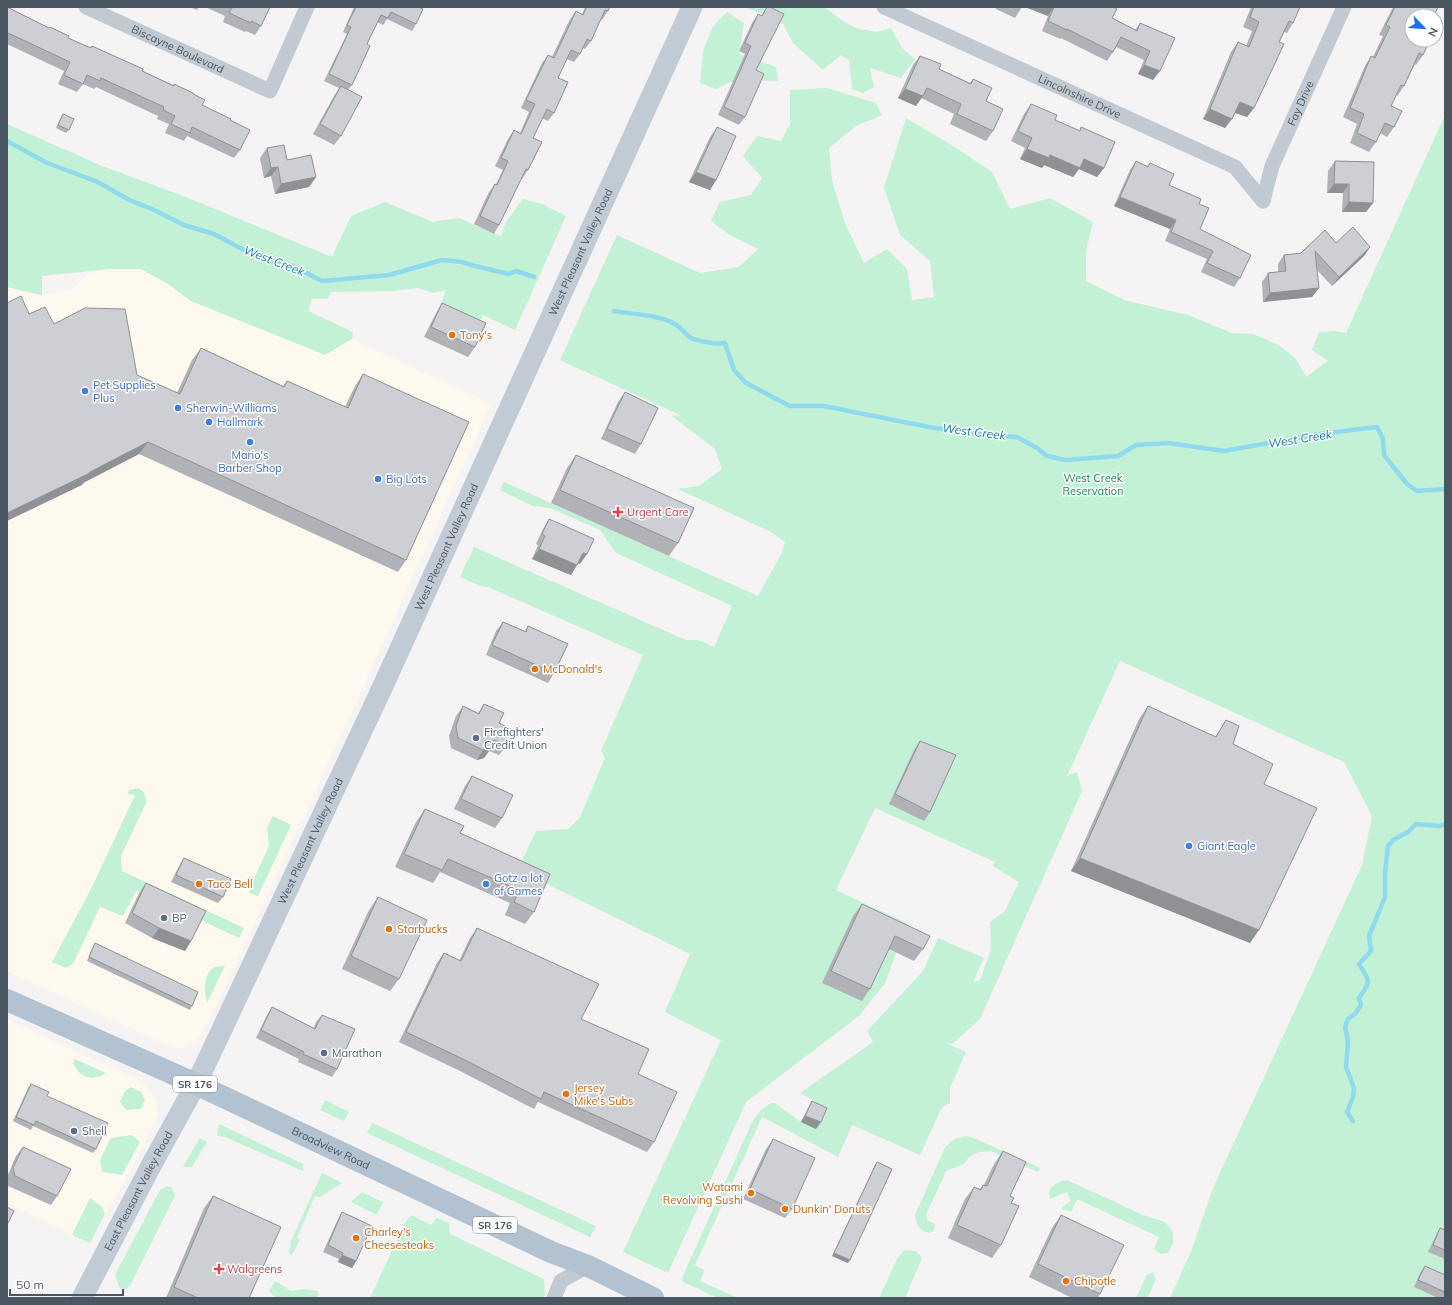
<svg xmlns="http://www.w3.org/2000/svg" width="1452" height="1305" viewBox="0 0 1452 1305" font-family="Mulish,sans-serif">
  <style>
    .commercial { fill: #fdf9ef }
    .green { fill: #c3f1d5 }
    .lines { fill: none; stroke-linecap: round; stroke-linejoin: round }
    .stream { stroke: #90daee; stroke-width: 4.5 }
    .minor { stroke: #c1cad2; stroke-width: 15 }
    .secondary { stroke: #c1cbd6; stroke-width: 21 }
    .primary { stroke: #b3c2d1; stroke-width: 22 }
    .wall { fill: #b0b2b7 }
    .shaded-wall { fill: #909195 }
    .building { fill: #cdcfd5; stroke: #909195 }
    .food-dot { fill: #e8710a; stroke: #fff; stroke-width: 1.5 }
    .shop-dot { fill: #3f7fe0; stroke: #fff; stroke-width: 1.5 }
    .health-dot { fill: #e0444e; stroke: #fff; stroke-width: 1.5 }
    .service-dot { fill: #5c6f8a; stroke: #fff; stroke-width: 1.5 }
    .labels { text-anchor: middle; stroke-width: 3; stroke-linejoin: round; paint-order: stroke }
    .shield { fill: #fff; stroke: #808990; stroke-width: 1 }
    .shield-label { font-size: 10px; font-weight: bold; fill: #4a5661 }
    .street-label { font-size: 11px; fill: #4a5661; stroke: #fff }
    .food-label { font-size: 11px; fill: #c56008; stroke: #fff; text-anchor: start }
    .shop-label { font-size: 11px; fill: #366cbe; stroke: #fff; text-anchor: start }
    .park-label { font-size: 11px; fill: #17864f; stroke: #fff }
    .health-label { font-size: 11px; fill: #be3a42; stroke: #fff; text-anchor: start }
    .service-label { font-size: 11px; fill: #4e5e75; stroke: #fff; text-anchor: start }
    .water-label { font-size: 12px; font-style: italic; fill: #0c7c9b; stroke: #fff }
  </style>
  <rect width="100%" height="100%" fill="#f5f3f3"/>
  <g class="commercial">
    <path d="M109,269H141L168,284L191,301L325,354L352,339L491,404L365,683L219,1000L200,1036L195,1043L182,1048H176L160,1042L7,971V276L11,288L19,293L42,295L71,290L89,273Z"/>
    <path d="M7,1019L79,1053L134,1077L146,1085L156,1100L158,1115L136,1160L90,1243L7,1203Z"/>
  </g>
  <g class="green">
    <path d="M744,7H824L840,19L855,28L877,32L891,28L902,48L915,59L901,78L870,68L874,87L863,93L852,89L849,60L841,55L823,70L793,43L783,24L763,14Z"/>
    <path d="M727,12L744,23L739,54L776,67L778,81L744,80L731,82L716,89L700,83L703,52L712,28Z"/>
    <path d="M827,88L876,103L882,115L856,126L829,148L832,180L845,223L864,263L887,249L907,269L912,300L934,297L930,261L900,235L884,187L906,118L958,149L992,172L1010,209L1050,198L1093,222L1086,251V281L1124,300L1188,315L1232,333L1253,334L1279,345L1296,359L1306,377L1328,361L1312,350L1319,332L1336,331L1346,333L1445,115V1298H1170L1193,1247L1213,1188L1362,865L1372,816L1344,762L1120,661L1067,776L1077,772L1082,791L980,1019L952,1044L946,1043L966,1052L950,1088V1103L942,1107L920,1155L852,1125L838,1157L762,1117L695,1265L704,1270L700,1281L738,1298H718L683,1282L682,1278L752,1122L760,1111L771,1103H775L801,1122L808,1108L813,1107L815,1101L800,1093L873,1042L867,1031L923,971L938,938L984,958L973,982L980,980L991,950L990,922L1005,911L1019,882L993,866L995,862L875,808L836,890L907,923L885,983L859,1016L746,1102L668,1273L623,1252L721,1040L665,1012L690,954L549,885L519,867L536,831L568,829L580,817L605,758L601,751L643,655L488,587L480,586L460,577L474,547L686,640H698L714,647L732,606L616,553L600,530L550,508L533,506L500,490L504,482L758,596L782,553L785,542L771,532L678,489L699,486L722,469L715,449L672,416L680,415L560,360L617,235L700,273L739,267L758,249L728,234L711,221L720,202L751,195L762,178L743,156L757,136L781,141L790,124V90Z"/>
    <path d="M7,124L102,166L186,197L332,257L351,216L385,202L433,222L459,218L501,236L507,220L523,199L542,204L566,216L515,330L483,315L477,326L440,306L446,290L433,293L418,288L392,291L331,292L328,299H312L308,311L353,332L352,339L325,355L191,301L168,284L141,269H109L42,276V295L7,287Z"/>
    <path d="M138,788L143,791L147,801L121,856L122,871L244,928L239,938L137,890L123,916L100,907L73,964L66,968L52,962L92,887L135,795L128,794L129,790Z"/>
    <path d="M273,816L291,825L258,896L249,893L252,883L269,846L267,828Z"/>
    <path d="M225,966L207,1003C204,992 202,974 215,967C218,966 222,966 225,966Z"/>
    <path d="M75,1059L106,1073C99,1078 89,1080 81,1074C78,1072 75,1066 73,1063Z"/>
    <path d="M131,1087L141,1092L145,1100L141,1109L126,1110L120,1102L125,1091Z"/>
    <path d="M325,1100L349,1112L344,1121L320,1110Z"/>
    <path d="M372,1123L596,1226L590,1237L367,1133Z"/>
    <path d="M219,1124L303,1164V1171L225,1137L217,1136Z"/>
    <path d="M132,1135L140,1142L122,1175L102,1172L100,1160L111,1138Z"/>
    <path d="M966,1136L974,1138L1040,1168L1038,1172L991,1151L979,1152L969,1157L964,1164L946,1171L926,1215L928,1221L935,1224L934,1230L930,1233C918,1230 917,1226 915,1215L945,1147L954,1139Z"/>
    <path d="M200,1138L207,1142L192,1167H183Z"/>
    <path d="M322,1173L342,1183L320,1197L315,1196L297,1238L300,1240L292,1255L289,1254L291,1241Z"/>
    <path d="M1067,1180L1143,1215L1165,1222L1173,1232V1243L1168,1253L1161,1254L1154,1249L1159,1237L1077,1199L1072,1211L1062,1210V1207L1071,1201L1067,1192L1050,1199L1049,1192C1053,1184 1058,1182 1067,1180Z"/>
    <path d="M167,1186L172,1188L175,1196L130,1286L125,1290L119,1287L115,1275L160,1190Z"/>
    <path d="M362,1192L383,1202L377,1215L351,1202Z"/>
    <path d="M90,1198L102,1207L105,1214L90,1243L72,1235Z"/>
    <path d="M411,1215L431,1225L437,1218L449,1223L450,1234L544,1279L545,1295L543,1298H370L405,1223Z"/>
    <path d="M905,1250L916,1251L922,1258L905,1298H879L897,1259Z"/>
    <path d="M1153,1272L1156,1279L1147,1298H1136L1147,1275Z"/>
    <path d="M275,1281L291,1291L306,1289L318,1291V1298H276L269,1291Z"/>
  </g>
  <g class="lines">
    <g class="stream">
      <path d="M7,141L47,163L98,182L129,200L152,209L184,225L214,234L257,257L293,266L322,281L389,275L442,260L462,262L475,266L509,274L516,271L534,277"/>
      <path d="M614,311C631,314 659,315 675,324C681,327 685,334 691,338C698,341 718,345 725,343L734,370L746,383L790,406H824L929,427L992,436L1017,437L1037,448L1047,456L1065,460L1118,456L1136,445L1168,443L1224,451L1319,434L1377,427L1383,439L1384,455L1407,484L1417,491L1445,489"/>
      <path d="M1353,1121L1347,1112L1353,1097L1354,1088L1346,1067L1348,1041L1345,1027L1348,1019L1355,1014L1361,1005L1359,998C1371,980 1371,983 1359,964L1371,951L1369,936L1385,897V873L1388,846L1393,840L1408,832L1416,824L1440,826L1445,824"/>
    </g>
    <g class="minor">
      <path id="s1" d="M86,7L270,91L307,7"/>
      <path id="s2" d="M884,7L1235,167L1263,201"/>
      <path id="s3" d="M1263,201L1272,166L1344,7"/>
      <path d="M554,1298L561,1281L588,1266"/>
    </g>
    <path class="secondary" id="s4" d="M82,1298L153,1162L196,1084L209,1057L383,686L692,7"/>
    <path class="primary" id="s5" d="M7,1000L196,1084L551,1252L588,1266L653,1298"/>
  </g>
  <g class="wall">
    <path d="M7,7L68,38L91,48L92,46L142,71L193,94L202,105L230,120L240,150L234,158L187,136L184,141L165,133L169,124L157,119L158,116L96,87L94,89L83,84L77,92L58,84L64,71L7,44Z"/>
    <path d="M190,7H199L197,10Z"/>
    <path d="M205,7H270L261,26L255,35L246,31L245,32L223,22L225,16Z"/>
    <path d="M354,7H419L416,24L412,31L387,19L383,25L377,22L367,44L352,85L348,90L341,136L334,145L313,134L334,96L339,88L324,81L347,34L343,32Z"/>
    <path d="M585,7H610L608,11L602,20L601,19L591,41L585,49L583,48L580,54L574,62L567,59L558,78L554,113L548,121L542,118L533,138L528,170L522,179L521,178L499,225L494,234L474,224L489,192L495,184H496L503,170L495,166L508,139L514,130L520,133L529,112L521,108L542,63L548,55L552,57L570,19L576,11L582,14Z"/>
    <path d="M767,7L756,70L745,117L739,125L718,115L745,54L739,51L752,23L758,14L761,16Z"/>
    <path d="M996,7H1022L1015,18L996,9Z"/>
    <path d="M1025,7H1113L1112,18L1135,30L1140,23L1175,38L1153,80L1138,74L1144,60L1116,47L1113,52L1107,61L1061,38L1060,39L1042,31L1048,16Z"/>
    <path d="M1251,7H1300L1293,23L1287,33L1284,32L1247,117L1235,113L1225,128L1203,119L1231,52L1238,42L1246,46L1252,31L1243,27Z"/>
    <path d="M1393,7H1438L1434,16L1423,55L1416,65L1415,64L1404,86L1397,96L1396,95L1391,106L1394,127L1387,137L1380,133L1376,142L1369,152L1350,143L1357,124L1343,117L1365,66L1371,56L1373,57L1383,36L1379,35Z"/>
    <path d="M920,56L939,69L970,83L973,79L986,101L993,131L986,141L950,124L954,114L921,98L916,106L898,98L913,65Z"/>
    <path d="M1031,104L1055,120L1079,131L1081,127L1104,168L1097,177L1079,169L1073,177L1044,165L1042,168L1020,159L1025,148L1011,141L1024,114Z"/>
    <path d="M63,114L69,130L66,133L56,128L61,117Z"/>
    <path d="M717,127L716,180L710,190L689,182L710,137Z"/>
    <path d="M267,148L287,160L316,177L309,187L275,194L271,176L264,178L260,158Z"/>
    <path d="M1136,161L1147,166L1150,163L1169,185L1199,204L1200,229L1240,278L1234,287L1201,272L1207,259L1165,241L1170,229L1114,206L1130,170Z"/>
    <path d="M1335,161L1374,162L1366,212H1342L1343,193H1327L1328,171Z"/>
    <path d="M1336,243L1370,247L1364,256L1332,286L1317,270L1319,288L1312,297L1263,302L1262,282L1268,273L1278,272V264L1284,255L1301,253Z"/>
    <path d="M442,303L475,347L468,357L424,337L436,313Z"/>
    <path d="M29,314L54,324L137,375L177,393L192,360L201,348L283,386L287,381L345,407L355,386L363,374L406,560L398,572L139,454L83,483L82,485Z"/>
    <path d="M625,392L641,444L635,454L601,439L618,402Z"/>
    <path d="M576,455L678,543L669,556L551,503L567,468Z"/>
    <path d="M549,519L580,564L578,563L571,575L532,559L538,545L536,544L543,529Z"/>
    <path d="M503,622L525,631L528,626L554,673L548,683L486,655L496,631Z"/>
    <path d="M484,704L499,723L506,746L499,755L489,751L484,758L477,760L451,748L449,736L456,716L463,706L478,713Z"/>
    <path d="M1148,706L1215,737L1226,720L1233,744L1264,784L1250,943L1071,871L1139,719Z"/>
    <path d="M920,741L930,812L924,821L889,804L914,750Z"/>
    <path d="M472,776L502,818L495,828L454,809L465,786Z"/>
    <path d="M425,809L460,833L550,874L534,912L525,924L505,915L510,903L440,872L433,883L395,867L416,822Z"/>
    <path d="M184,858L223,897L218,903L171,882L180,864Z"/>
    <path d="M146,883L191,941L185,951L152,938L125,923L139,893Z"/>
    <path d="M378,897L399,979L390,991L342,969L369,910Z"/>
    <path d="M862,904L923,949L914,961L889,949L870,989L862,1001L822,983L853,916Z"/>
    <path d="M477,928L581,1019L638,1074L654,1142L647,1152L538,1102L534,1109L458,1070L399,1042L437,963L444,953L459,961L470,938Z"/>
    <path d="M95,943L192,1006L190,1010L87,961L93,946Z"/>
    <path d="M272,1007L314,1028L316,1022L322,1015L337,1069L332,1077L298,1062L299,1059L256,1038L267,1015Z"/>
    <path d="M31,1084L47,1096L96,1149L93,1153L33,1126L31,1130L13,1121L28,1088Z"/>
    <path d="M812,1101L816,1129L801,1122L808,1108Z"/>
    <path d="M773,1139L792,1209L785,1218L743,1199L766,1149Z"/>
    <path d="M23,1147L57,1196L51,1205L8,1186L7,1177L16,1156Z"/>
    <path d="M1003,1151L1011,1203L1001,1245L992,1258L948,1238L965,1199L974,1187L980,1189L983,1185H984L994,1164Z"/>
    <path d="M877,1162L848,1263L832,1256L875,1165Z"/>
    <path d="M213,1196L249,1298H166L204,1208Z"/>
    <path d="M342,1212L356,1261L352,1268L338,1262L339,1259L323,1252L338,1219Z"/>
    <path d="M1061,1215L1100,1294L1098,1298H1072L1029,1277L1052,1228Z"/>
    <path d="M1440,1228L1445,1230V1259L1428,1252L1436,1235Z"/>
    <path d="M1425,1266L1445,1275V1298H1438L1414,1287L1420,1273Z"/>
  </g>
  <g class="shaded-wall">
    <path d="M1025,7H1054L1048,16Z"/>
    <path d="M1144,65L1160,71L1153,80L1138,74Z"/>
    <path d="M905,89L923,96L916,106L898,98Z"/>
    <path d="M1240,102L1254,108L1247,117L1233,112Z"/>
    <path d="M1210,109L1232,119L1225,128L1203,119Z"/>
    <path d="M1027,149L1050,155L1084,159L1104,168L1097,177L1079,169L1073,177L1044,165L1042,168L1020,159Z"/>
    <path d="M278,167L271,176L264,178L271,168Z"/>
    <path d="M696,172L716,180L710,190L689,182Z"/>
    <path d="M316,177L309,187L275,194L281,184Z"/>
    <path d="M1334,184H1349L1343,193H1327Z"/>
    <path d="M1120,197L1176,220L1170,229L1114,206Z"/>
    <path d="M1349,202L1373,203L1366,212H1342Z"/>
    <path d="M1370,247L1364,256L1332,286L1339,277Z"/>
    <path d="M1319,288L1312,297L1263,302L1270,293Z"/>
    <path d="M148,442L139,454L83,483L82,485L7,521V513Z"/>
    <path d="M539,549L577,565L571,575L532,559Z"/>
    <path d="M583,553L587,554L580,564L577,563Z"/>
    <path d="M491,748L484,758L477,760L483,750Z"/>
    <path d="M1080,858L1259,930L1250,943L1071,871Z"/>
    <path d="M159,928L191,941L185,951L152,938Z"/>
    <path d="M805,1116L821,1122L816,1129L801,1122Z"/>
    <path d="M834,1253L850,1260L848,1263L832,1256Z"/>
    <path d="M342,1255L356,1261L352,1268L338,1262Z"/>
  </g>
  <g class="building">
    <path d="M7,7L49,28L50,27L69,36L68,38L91,48L92,46L143,69L142,71L174,86V84L193,93V94L205,100L202,105L231,119L230,120L250,130L240,150L192,127L190,133L171,124L175,116L163,110L164,107L101,78L100,81L87,75L83,84L64,75L70,62L8,33L7,35Z"/>
    <path d="M232,7H270L261,26L252,21L251,23L229,13Z"/>
    <path d="M356,7H419L423,9L416,24L391,12L388,18L381,15L367,44L370,46L352,85L329,74L351,27L347,25Z"/>
    <path d="M587,7H610L608,11L605,10L591,41L587,39L580,54L571,50L558,78L568,82L554,113L547,109L533,138L542,142L528,170L526,169L499,225L480,216L495,184L497,185L508,161L501,158L514,130L521,134L535,104L526,100L548,55L554,58L576,11L583,15Z"/>
    <path d="M767,7H770L784,14L756,70L764,74L745,117L724,107L751,46L745,43L758,14L762,16Z"/>
    <path d="M1053,7H1113L1117,9L1112,18L1137,31L1140,23L1175,38L1160,71L1144,65L1150,51L1121,37L1113,52L1067,29V30L1048,21L1054,7Z"/>
    <path d="M1254,7H1300L1293,23L1289,21L1279,42L1284,44L1254,108L1240,102L1232,119L1210,109L1238,42L1249,47L1259,22L1250,17Z"/>
    <path d="M1395,7H1438L1434,16H1412V40H1430L1423,55L1419,53L1404,86L1401,85L1391,106L1402,111L1394,127L1385,123L1376,142L1357,133L1364,114L1350,108L1371,56L1375,58L1390,27L1386,25Z"/>
    <path d="M1436,18L1439,19L1436,26Z"/>
    <path d="M920,56L941,64L939,69L971,84L973,79L992,88L986,101L1003,109L993,131L957,114L961,104L927,88L923,96L905,89Z"/>
    <path d="M341,86L362,97L341,136L320,124Z"/>
    <path d="M1031,104L1057,115L1055,120L1080,131L1081,127L1115,142L1104,168L1084,159L1080,168L1050,155L1049,158L1027,149L1032,138L1018,131Z"/>
    <path d="M63,114L74,119L69,130L58,125Z"/>
    <path d="M717,127L736,136L716,180L696,172Z"/>
    <path d="M284,145L287,160L311,155L316,177L281,184L278,167L271,168L267,148Z"/>
    <path d="M1136,161L1148,167L1150,163L1174,174L1169,185L1201,199L1199,204L1209,208L1200,229L1251,255L1240,278L1207,263L1213,251L1171,232L1176,220L1120,197Z"/>
    <path d="M1335,161L1374,162L1373,203L1349,202V184H1334Z"/>
    <path d="M1353,227L1370,247L1339,277L1315,251L1319,288L1270,293L1268,273L1286,271L1284,255L1301,253L1325,230L1336,243Z"/>
    <path d="M21,296L29,314L45,307L54,324L85,308L125,309L137,375L180,394L201,348L284,387L287,381L348,408L363,374L469,422L406,560L148,442L90,472V473L7,513V303Z"/>
    <path d="M442,303L486,323L475,347L431,327Z"/>
    <path d="M625,392L658,408L641,444L607,429Z"/>
    <path d="M576,455L694,508L678,543L560,490Z"/>
    <path d="M549,519L594,539L587,554L583,553L577,565L539,549L545,536L542,534Z"/>
    <path d="M503,622L526,632L528,626L568,644L554,673L492,645Z"/>
    <path d="M484,704L504,713L499,723L513,730L506,746L494,740L491,748L483,750L458,738L456,726L463,706L479,714Z"/>
    <path d="M1148,706L1216,737L1226,720L1239,726L1233,744L1273,764L1264,784L1317,808L1259,930L1080,858Z"/>
    <path d="M920,741L956,755L930,812L895,794Z"/>
    <path d="M472,776L513,795L502,818L461,799Z"/>
    <path d="M425,809L464,826L460,833L550,874L534,912L514,902L519,890L448,859L442,870L404,854Z"/>
    <path d="M184,858L231,879L223,897L176,875Z"/>
    <path d="M146,883L206,911L191,941L159,928L132,913Z"/>
    <path d="M378,897L427,920L399,979L351,956Z"/>
    <path d="M862,904L930,936L923,949L895,936L870,989L831,971Z"/>
    <path d="M477,928L599,984L581,1019L649,1049L638,1074L677,1092L654,1142L544,1092L541,1099L465,1060L406,1032L444,953L461,961Z"/>
    <path d="M95,943L198,992L192,1006L89,957Z"/>
    <path d="M272,1007L315,1029L322,1015L355,1029L337,1069L303,1054L304,1052L261,1030Z"/>
    <path d="M31,1084L49,1092L47,1096L108,1123L96,1149L36,1121L34,1125L16,1117Z"/>
    <path d="M812,1101L827,1108L821,1122L805,1116Z"/>
    <path d="M773,1139L815,1158L792,1209L750,1189Z"/>
    <path d="M23,1147L71,1169L57,1196L15,1176L13,1168Z"/>
    <path d="M1003,1151L1026,1162L1010,1196L1014,1198L1011,1203L1019,1206L1001,1245L957,1225L974,1187L981,1190L983,1185L987,1186Z"/>
    <path d="M877,1162L892,1169L850,1260L834,1253Z"/>
    <path d="M213,1196L281,1227L249,1298H198L174,1287Z"/>
    <path d="M7,1207L14,1211L7,1225Z"/>
    <path d="M342,1212L372,1226L356,1261L342,1255L343,1253L328,1245Z"/>
    <path d="M1061,1215L1124,1245L1100,1294L1038,1264Z"/>
    <path d="M1440,1228L1445,1230V1250L1433,1245Z"/>
    <path d="M1425,1266L1445,1275V1292L1418,1280Z"/>
  </g>
  <g class="food-dot">
    <circle cx="452" cy="335" r="4"/>
    <circle cx="535" cy="669" r="4"/>
    <circle cx="199" cy="884" r="4"/>
    <circle cx="389" cy="929" r="4"/>
    <circle cx="566" cy="1094" r="4"/>
    <circle cx="751" cy="1193" r="4"/>
    <circle cx="785" cy="1209" r="4"/>
    <circle cx="356" cy="1238" r="4"/>
    <circle cx="1066" cy="1281" r="4"/>
  </g>
  <g class="shop-dot">
    <circle cx="85" cy="391" r="4"/>
    <circle cx="178" cy="408" r="4"/>
    <circle cx="209" cy="422" r="4"/>
    <circle cx="250" cy="442" r="4"/>
    <circle cx="378" cy="479" r="4"/>
    <circle cx="1189" cy="846" r="4"/>
    <circle cx="486" cy="884" r="4"/>
  </g>
  <g class="health-dot">
    <path d="M616 506h4v4h4v4h-4v4h-4v-4h-4v-4h4z"/>
    <path d="M217 1263h4v4h4v4h-4v4h-4v-4h-4v-4h4z"/>
  </g>
  <g class="service-dot">
    <circle cx="476" cy="738" r="4"/>
    <circle cx="164" cy="918" r="4"/>
    <circle cx="324" cy="1053" r="4"/>
    <circle cx="74" cy="1131" r="4"/>
  </g>
  <g class="labels">
    <g class="shield">
      <rect x="173" y="1076" width="44" height="16" rx="3"/>
      <rect x="473" y="1217" width="44" height="16" rx="3"/>
    </g>
    <g class="shield-label">
      <text x="195" y="1088">SR 176</text>
      <text x="495" y="1229">SR 176</text>
    </g>
    <g class="street-label">
      <text dy="4" stroke="none"><textPath href="#s1" startOffset="101">Biscayne Boulevard</textPath></text>
      <text dy="4" stroke="none"><textPath href="#s2" startOffset="215">Lincolnshire Drive</textPath></text>
      <text dy="4" stroke="none"><textPath href="#s3" startOffset="105">Fay Drive</textPath></text>
      <text dy="4" stroke="none"><textPath href="#s4" startOffset="1159">West Pleasant Valley Road</textPath></text>
      <text dy="4" stroke="none"><textPath href="#s4" startOffset="835">West Pleasant Valley Road</textPath></text>
      <text dy="4" stroke="none"><textPath href="#s4" startOffset="511">West Pleasant Valley Road</textPath></text>
      <text dy="4" stroke="none"><textPath href="#s5" startOffset="356">Broadview Road</textPath></text>
      <text dy="4" stroke="none"><textPath href="#s4" startOffset="121">East Pleasant Valley Road</textPath></text>
    </g>
    <g class="food-label">
      <text x="460" y="339">Tony's</text>
      <text x="543" y="673">McDonald's</text>
      <text x="207" y="888">Taco Bell</text>
      <text x="397" y="933">Starbucks</text>
      <text x="574" y="1092">Jersey<tspan x="574" dy="13">Mike's Subs</tspan></text>
      <text x="743" y="1191" text-anchor="end">Watami<tspan x="743" dy="13">Revolving Sushi</tspan></text>
      <text x="793" y="1213">Dunkin' Donuts</text>
      <text x="364" y="1236">Charley's<tspan x="364" dy="13">Cheesesteaks</tspan></text>
      <text x="1074" y="1285">Chipotle</text>
    </g>
    <g class="shop-label">
      <text x="93" y="389">Pet Supplies<tspan x="93" dy="13">Plus</tspan></text>
      <text x="186" y="412">Sherwin-Williams</text>
      <text x="217" y="426">Hallmark</text>
      <text x="250" y="459" text-anchor="middle">Mario's<tspan x="250" dy="13">Barber Shop</tspan></text>
      <text x="386" y="483">Big Lots</text>
      <text x="1197" y="850">Giant Eagle</text>
      <text x="494" y="882">Gotz a lot<tspan x="494" dy="13">of Games</tspan></text>
    </g>
    <g class="park-label">
      <text x="1093" y="482">West Creek<tspan x="1093" dy="13">Reservation</tspan></text>
    </g>
    <g class="health-label">
      <text x="627" y="516">Urgent Care</text>
      <text x="227" y="1273">Walgreens</text>
    </g>
    <g class="service-label">
      <text x="484" y="736">Firefighters'<tspan x="484" dy="13">Credit Union</tspan></text>
      <text x="172" y="922">BP</text>
      <text x="332" y="1057">Marathon</text>
      <text x="82" y="1135">Shell</text>
    </g>
    <g class="water-label">
      <text transform="translate(274 261) rotate(21)" y="4">West Creek</text>
      <text transform="translate(974 432) rotate(7)" y="4">West Creek</text>
      <text transform="translate(1300 439) rotate(-9)" y="4">West Creek</text>
    </g>
  </g>
  <rect width="1452" height="1305" fill="none" stroke="#4a5661" stroke-width="16"/>
  <g transform="translate(1424 28) rotate(115)"><circle r="19" fill="#ffffff" stroke="#b7bbc0"/>
  <path d="M0-3L7 15L0 10L-7 15Z" fill="#1a73e8"/>
  <text y="-6" font-size="11" font-weight="bold" text-anchor="middle" fill="#4a5661">N</text>
  </g>
  <path d="M10 1289v6h113v-6" fill="none" stroke="#4a5661" stroke-width="2"/>
  <text x="16" y="1289" font-size="12" fill="#4a5661" stroke="#ffffff" stroke-width="3" paint-order="stroke">50 m</text>
</svg>
